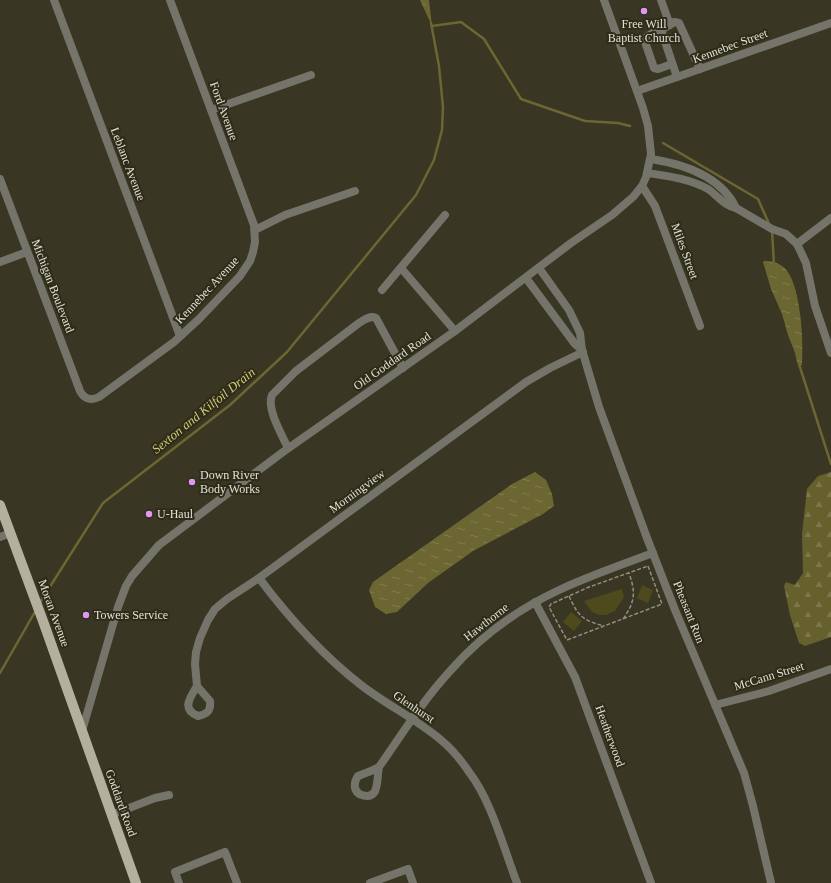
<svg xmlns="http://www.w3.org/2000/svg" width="831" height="883" viewBox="0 0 831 883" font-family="Georgia,serif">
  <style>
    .forest { fill: url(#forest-firs) }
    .park { fill: #4f4a1b }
    .water { fill: url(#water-ripples) }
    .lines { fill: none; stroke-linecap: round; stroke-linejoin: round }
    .stream { stroke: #6c6632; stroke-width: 2.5 }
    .path { stroke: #918f80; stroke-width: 1.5; stroke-dasharray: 4 2; stroke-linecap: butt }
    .minor { stroke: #75746a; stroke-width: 8 }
    .major { stroke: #b3b19e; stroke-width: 10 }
    .poi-dot { fill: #de98f2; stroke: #2e2c19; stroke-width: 1.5 }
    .labels { text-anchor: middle; stroke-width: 4; stroke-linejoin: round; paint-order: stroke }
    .poi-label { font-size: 12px; fill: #e2e1d5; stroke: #2e2c19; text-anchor: start }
    .street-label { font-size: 12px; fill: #e2e1d5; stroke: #2e2c19 }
    .water-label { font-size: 13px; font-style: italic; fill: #d1c876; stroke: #2e2c19 }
  </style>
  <defs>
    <pattern id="forest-firs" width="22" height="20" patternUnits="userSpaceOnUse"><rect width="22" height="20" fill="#66602c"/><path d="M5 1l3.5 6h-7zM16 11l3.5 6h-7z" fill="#7c764a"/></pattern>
    <pattern id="water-ripples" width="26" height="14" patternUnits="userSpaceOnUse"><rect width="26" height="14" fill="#6c6632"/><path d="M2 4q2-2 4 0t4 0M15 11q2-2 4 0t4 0" fill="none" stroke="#817c4f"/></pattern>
  </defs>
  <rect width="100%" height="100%" fill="#393623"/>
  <path class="forest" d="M831,472V637L805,646L799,643L790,615L784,586L786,582L795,585L803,573L802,534L807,489L818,476Z"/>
  <g class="park">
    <path d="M642,585L653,590L648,603L637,598Z"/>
    <path d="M622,589L624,597L615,611L606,615H599L592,612L584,601Z"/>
    <path d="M571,612L582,621L574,631L563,622Z"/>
  </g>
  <g class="water">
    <path d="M420,0H429L432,26Z"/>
    <path d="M764,261C770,261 777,262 782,266C801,278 804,343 802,365L799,367L797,362L795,353L788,335L782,314L771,289L763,262Z"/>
    <path d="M535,472L546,480L552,494L554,506L543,514L473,551L428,583L397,612L386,614L375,607L369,590L373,582L512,484Z"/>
  </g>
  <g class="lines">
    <g class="stream">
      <path d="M432,26L461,22L484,39L521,99L585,121L618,123L630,126"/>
      <path d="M663,143L758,199L770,226"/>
      <path d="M772,230L774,265"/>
      <path d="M799,364L831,464"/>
      <path d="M39,604L103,503L230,405L287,352L416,195L434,160L442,130L443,107L439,66L431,23"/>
      <path d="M0,673L36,610"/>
    </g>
    <g class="path">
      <path d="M648,566L662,604L567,640L549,607L551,604L589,587Z"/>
      <path d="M569,596C578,616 582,620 604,626"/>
      <path d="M623,619C635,602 636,593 629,573"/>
    </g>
    <g class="minor">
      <path d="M54,0L180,336"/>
      <path d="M661,0L670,25"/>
      <path d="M661,30L674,22L679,23L700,69"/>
      <path d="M672,64L658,69L654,68L644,39L655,31L661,30L677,77"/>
      <path d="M637,91L831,23"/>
      <path d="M211,110L311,75"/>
      <path d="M651,159C683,164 721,176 736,208"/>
      <path d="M648,173C668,176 690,179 708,189C717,195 724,206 736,208L772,229L786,234L797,244L806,263L815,306L831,353"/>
      <path d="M0,179L80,391C84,399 91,401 99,397L174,342L199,319L240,276L250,261L253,252L255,242L254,225L170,0"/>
      <path d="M642,186L655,206L700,326"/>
      <path d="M255,230L285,215L355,191"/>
      <path d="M797,244L831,218"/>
      <path d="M0,262L27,252"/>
      <path d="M401,268L455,331"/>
      <path d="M539,268L569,310L580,333L582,350L599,407L647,538L675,610L744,773L753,806L771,883"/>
      <path d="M526,278L575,344L582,350"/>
      <path d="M382,290L445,215"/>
      <path d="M288,448C282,435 266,408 272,395L296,371L359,323C364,320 370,315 376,318L403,368"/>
      <path d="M0,537L11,533"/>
      <path d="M259,578C289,618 321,654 361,685C387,705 416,719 441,740C452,749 461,760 469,772C491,800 504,849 517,883"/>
      <path d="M535,602L575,677L651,883"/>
      <path d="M197,686C190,698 181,709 198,716C208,714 211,710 210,701L197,686L195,664L196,652L200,638L208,620L215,609L227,599L259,578L526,382L550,368L583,352"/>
      <path d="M715,705L769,691L831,669"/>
      <path d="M82,731L118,607L126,586L132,576L159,545L283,452L455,331L571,243L612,215L633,197L642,186L646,177L651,154L648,126L643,108L604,0"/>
      <path d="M379,767L371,771L358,776C354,782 353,789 359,794C381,803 376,779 379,767C402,734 424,699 451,670C480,637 517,610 557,591C588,576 621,565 653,553"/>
      <path d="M111,815L155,798L169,795"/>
      <path d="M179,883L175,872L225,852L237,883"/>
      <path d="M370,883L408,869L413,883"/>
    </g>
    <path class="major" d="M0,505L43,621L136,883"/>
  </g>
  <g class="poi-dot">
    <circle cx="644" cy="11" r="4"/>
    <circle cx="192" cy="482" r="4"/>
    <circle cx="149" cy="514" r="4"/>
    <circle cx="86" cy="615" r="4"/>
  </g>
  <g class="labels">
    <g class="poi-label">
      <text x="644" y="28" text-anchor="middle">Free Will<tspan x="644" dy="14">Baptist Church</tspan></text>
      <text x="200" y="479">Down River<tspan x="200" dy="14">Body Works</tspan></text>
      <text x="157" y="518">U-Haul</text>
      <text x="94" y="619">Towers Service</text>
    </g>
    <g class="street-label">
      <text transform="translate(730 46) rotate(-20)" y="4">Kennebec Street</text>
      <text transform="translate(224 111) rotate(70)" y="4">Ford Avenue</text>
      <text transform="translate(128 164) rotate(69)" y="4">Leblanc Avenue</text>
      <text transform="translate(685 251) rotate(70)" y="4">Miles Street</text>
      <text transform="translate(53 286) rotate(69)" y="4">Michigan Boulevard</text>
      <text transform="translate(207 290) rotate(-47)" y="4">Kennebec Avenue</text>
      <text transform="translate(392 361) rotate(-35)" y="4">Old Goddard Road</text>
      <text transform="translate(357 491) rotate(-36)" y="4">Morningview</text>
      <text transform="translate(689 612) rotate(68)" y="4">Pheasant Run</text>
      <text transform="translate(54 613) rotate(70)" y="4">Moran Avenue</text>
      <text transform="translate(486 622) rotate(-38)" y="4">Hawthorne</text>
      <text transform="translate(769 676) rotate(-17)" y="4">McCann Street</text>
      <text transform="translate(414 707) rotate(34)" y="4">Glenhurst</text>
      <text transform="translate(610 736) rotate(70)" y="4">Heatherwood</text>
      <text transform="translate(121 803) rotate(70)" y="4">Goddard Road</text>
    </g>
    <g class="water-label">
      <text transform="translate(203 410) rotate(-39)" y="5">Sexton and Kilfoil Drain</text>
    </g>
  </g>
</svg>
